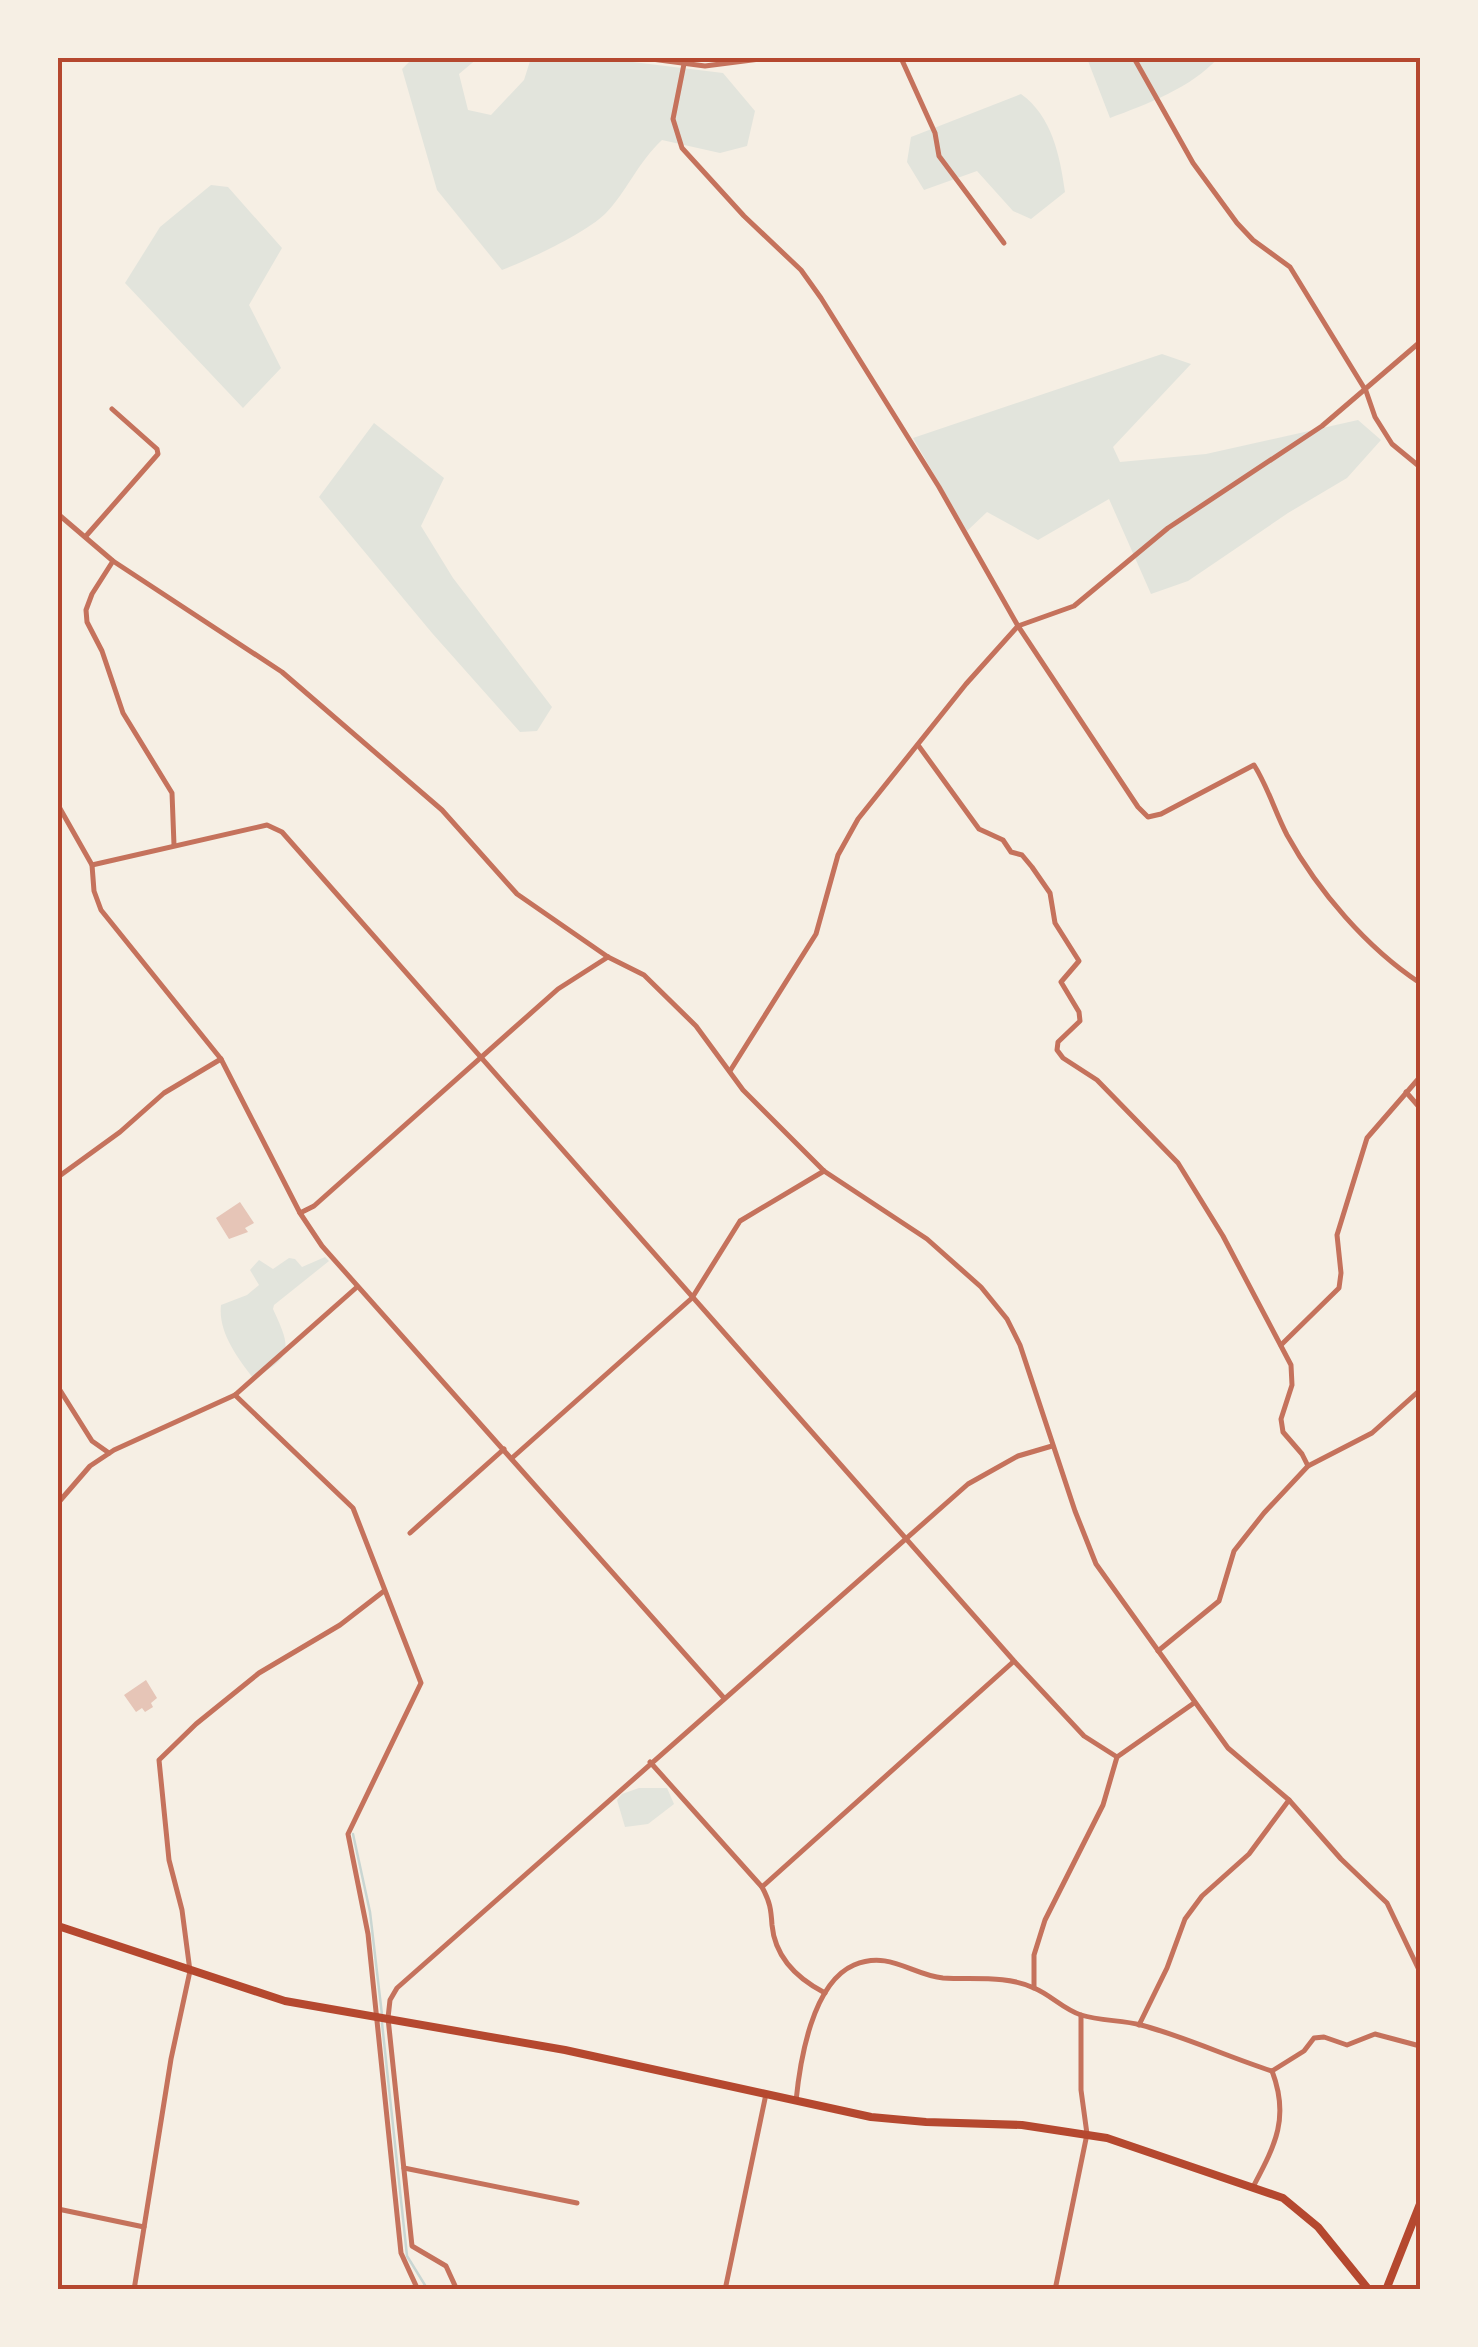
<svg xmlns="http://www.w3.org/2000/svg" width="1478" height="2347" viewBox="0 0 1478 2347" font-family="Lora,serif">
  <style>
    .green { fill: #e2e4dc }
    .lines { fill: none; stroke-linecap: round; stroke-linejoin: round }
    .stream { stroke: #c9d6d2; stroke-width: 2.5 }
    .building { fill: #e6c5b7 }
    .minor { stroke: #c5725c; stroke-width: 5 }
    .tertiary { stroke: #c5725c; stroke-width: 5 }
    .trunk { stroke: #b5482f; stroke-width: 8 }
    .neatline { fill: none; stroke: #b5482f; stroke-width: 4 }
  </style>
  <rect width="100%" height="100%" fill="#f6efe4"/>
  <g class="green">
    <path d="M413,58H478L459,74L468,110L491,115L524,80L531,58H600L723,73L755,111L747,146L720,153L662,140C638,162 626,193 605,214C584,234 530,259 502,270L437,190L402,69Z"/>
    <path d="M1094,58H1218C1191,88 1147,104 1110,118L1088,61Z"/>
    <path d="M1021,94C1052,116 1060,156 1065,192L1031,219L1013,211L977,171L924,190L907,162L911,137Z"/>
    <path d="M211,185L228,187L282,248L249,305L281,368L243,408L125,283L160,227Z"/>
    <path d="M1162,354L1191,364L1113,447L1120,462L1206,454L1358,420L1381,440L1347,478L1288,513L1188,581L1151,594L1109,499L1038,540L987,512L967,531L913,438Z"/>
    <path d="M374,423L444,478L421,526L453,578L552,707L537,731L520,732L432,633L319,497Z"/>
    <path d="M325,1257L329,1261L274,1305L273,1309C291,1348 294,1357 253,1378C237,1357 218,1332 221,1305L247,1295L259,1285L250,1270L259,1260L273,1269L289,1258L295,1259L302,1267Z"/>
    <path d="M639,1788H667L674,1804L648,1824L625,1827L617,1800L622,1794Z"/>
  </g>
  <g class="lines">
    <g class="stream">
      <path d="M353,1834L370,1912L382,2015"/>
      <path d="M382,2023L407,2256L428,2290"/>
    </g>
  </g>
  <g class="building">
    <path d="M240,1202L254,1223L245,1228L248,1232L229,1239L216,1218Z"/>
    <path d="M146,1680L157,1698L151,1703L153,1707L145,1712L142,1708L136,1712L124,1695Z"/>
  </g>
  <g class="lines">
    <g class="minor">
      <path d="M644,58L705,66L767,58"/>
      <path d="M901,58L935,133L939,156L1004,243"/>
      <path d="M1134,58L1193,163L1237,223L1253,240L1290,267L1366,391L1375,417L1392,444L1420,467"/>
      <path d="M684,64L673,119L682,148L744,216L801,270L821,298L939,487L1018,626L1138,807L1148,817L1161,814L1254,765C1268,787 1275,812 1287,835C1318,891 1367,948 1420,983"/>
      <path d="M58,514L113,561L282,672L442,810L517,894L608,957L644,975L696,1026L743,1090L824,1171L927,1239L981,1287L1007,1319L1020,1345L1075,1511L1096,1564L1228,1748L1289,1800L1341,1859L1387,1903L1420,1972"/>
      <path d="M86,536L158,454L157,449L112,409"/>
      <path d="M113,561L92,594L86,610L87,622L102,651L123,713L172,793L174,845"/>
      <path d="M918,745L979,829L1003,840L1011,852L1022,855L1032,867L1050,893L1055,923L1079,961L1061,982L1079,1012L1080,1021L1058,1042L1057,1050L1063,1058L1097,1080L1178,1163L1223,1236L1291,1365L1292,1385L1281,1419L1283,1432L1302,1454L1308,1466"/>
      <path d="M58,805L92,865L94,891L101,910L221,1059L300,1213L322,1246L724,1698"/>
      <path d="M92,865L267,825L282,832L1014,1661L1084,1736L1117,1757"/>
      <path d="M730,1071L816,934L838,855L858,819L966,684L1018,626L1074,606L1168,528L1322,426L1420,342"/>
      <path d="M1406,1092L1420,1108"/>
      <path d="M58,1177L120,1132L164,1093L221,1059"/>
      <path d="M300,1213L314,1206L558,989L608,957"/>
      <path d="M58,1340H59"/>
      <path d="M1281,1345L1339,1288L1341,1273L1337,1235L1367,1138L1420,1077"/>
      <path d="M58,1387L92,1441L109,1453"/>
      <path d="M235,1395L353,1508L421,1683L348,1834L368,1934L401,2253L418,2290"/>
      <path d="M512,1458L692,1298L740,1221L824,1171"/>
      <path d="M58,1503L90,1466L114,1450L235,1395L357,1287"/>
      <path d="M410,1533L504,1449"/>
      <path d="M1158,1651L1219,1601L1234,1551L1264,1513L1308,1466L1372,1433L1420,1390"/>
      <path d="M650,1762L762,1887C770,1902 771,1909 772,1925C775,1958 798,1979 825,1993"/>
      <path d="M762,1887L1013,1662"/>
      <path d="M1034,1988V1955L1045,1920L1103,1805L1117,1757L1194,1703"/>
      <path d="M1139,2025L1167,1968L1185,1919L1202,1896L1249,1854L1289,1800"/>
      <path d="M796,2101C800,2061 812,1983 854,1965C889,1950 912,1975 943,1978C972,1980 1007,1975 1034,1988C1051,1995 1063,2009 1081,2015C1100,2021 1122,2020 1141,2025C1186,2037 1228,2057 1272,2071L1304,2051L1314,2038L1324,2037L1347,2045L1375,2034L1420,2046"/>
      <path d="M404,2168L577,2203"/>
      <path d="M1253,2187C1275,2145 1290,2118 1272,2071"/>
      <path d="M58,2209L144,2227"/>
      <path d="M134,2290L171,2059L190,1971L182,1910L169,1860L159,1760L196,1724L259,1673L340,1625L384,1591"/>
      <path d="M457,2290L446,2266L412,2246L388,2018L390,2000L397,1988L968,1484L1018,1456L1052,1446"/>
      <path d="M1055,2290L1087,2134L1081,2090V2015"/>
    </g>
    <path class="tertiary" d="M725,2290L766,2094"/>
    <g class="trunk">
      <path d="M58,1926L285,2001L565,2050L871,2117L926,2122L1022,2125L1107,2138L1283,2198L1318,2227L1369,2290"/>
      <path d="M1386,2290L1420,2204"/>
    </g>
  </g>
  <rect width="1478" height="2347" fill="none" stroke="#f6efe4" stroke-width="120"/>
  <rect x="60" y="60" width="1358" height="2227" class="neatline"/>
</svg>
